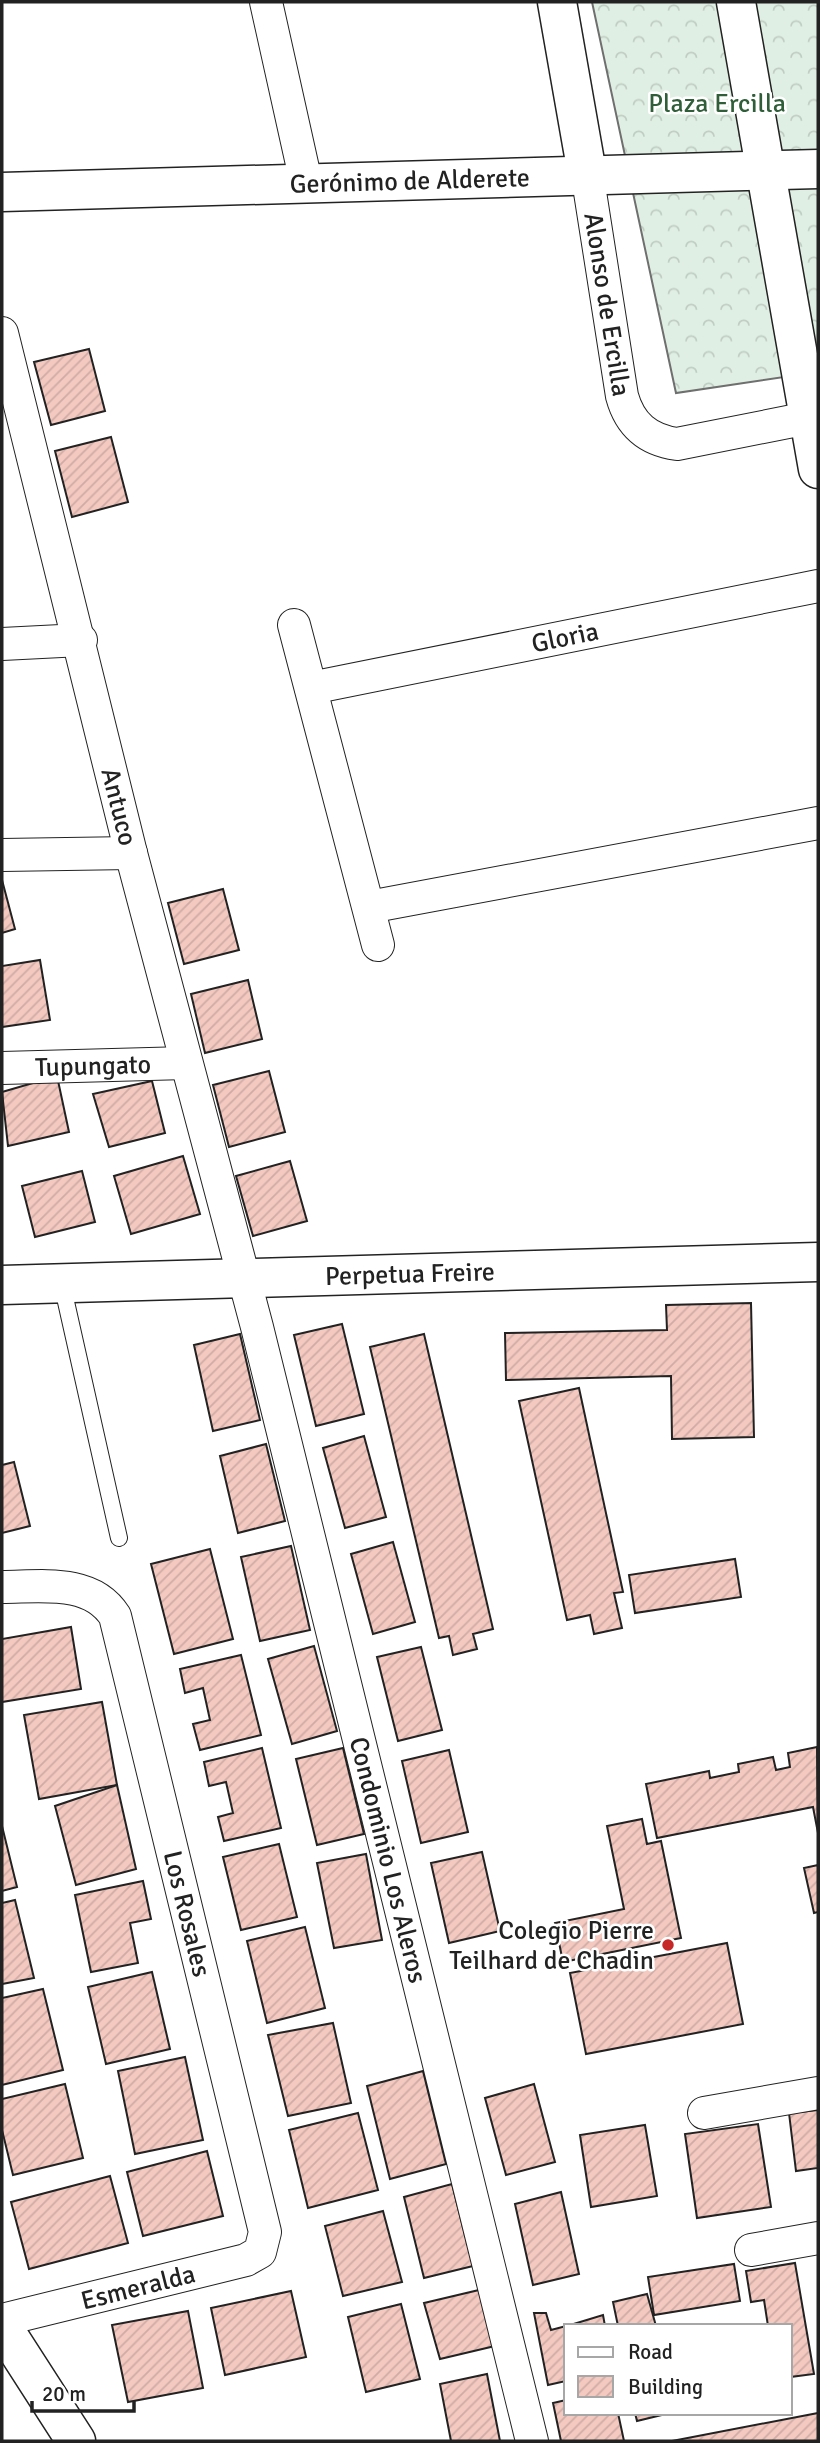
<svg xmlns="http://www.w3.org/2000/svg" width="820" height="2443" viewBox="0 0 820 2443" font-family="Signika,sans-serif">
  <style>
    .forest { fill: url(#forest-crowns); stroke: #6f6f6f; stroke-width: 2 }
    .building { fill: url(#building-hatch); stroke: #222; stroke-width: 2 }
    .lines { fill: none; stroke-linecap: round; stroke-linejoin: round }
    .lane-casing { stroke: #222; stroke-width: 18 }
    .street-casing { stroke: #222; stroke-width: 34 }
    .secondary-casing { stroke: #222; stroke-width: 41 }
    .lane { stroke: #fff; stroke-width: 16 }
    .street { stroke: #fff; stroke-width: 32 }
    .secondary { stroke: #fff; stroke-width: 38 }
    .poi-dot { fill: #c62828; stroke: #fff; stroke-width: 2.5 }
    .labels { text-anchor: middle; stroke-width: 5; stroke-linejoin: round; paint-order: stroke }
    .park-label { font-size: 26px; fill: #2f5e38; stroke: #fff }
    .street-label { font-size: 26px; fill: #222; stroke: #fff }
    .poi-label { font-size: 26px; fill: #222; stroke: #fff; text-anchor: end }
  </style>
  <defs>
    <pattern id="forest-crowns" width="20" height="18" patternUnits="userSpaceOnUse" patternTransform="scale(1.75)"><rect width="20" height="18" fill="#e0efe3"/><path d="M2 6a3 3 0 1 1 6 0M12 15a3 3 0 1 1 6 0" fill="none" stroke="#c0cdc2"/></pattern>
    <pattern id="building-hatch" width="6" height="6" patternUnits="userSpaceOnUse" patternTransform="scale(1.75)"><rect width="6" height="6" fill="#f3c9c0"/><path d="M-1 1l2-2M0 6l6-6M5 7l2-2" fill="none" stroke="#d0aca5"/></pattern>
  </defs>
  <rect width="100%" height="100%" fill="#fff"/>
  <path class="forest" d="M592,2H818V372L676,393Z"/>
  <g class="building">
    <path d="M89,349L105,411L51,425L34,362Z"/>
    <path d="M111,437L128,502L72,517L55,451Z"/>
    <path d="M2,880L15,929L2,933Z"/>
    <path d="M223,889L239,950L184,964L168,903Z"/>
    <path d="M40,960L50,1020L2,1027V966Z"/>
    <path d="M248,980L262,1039L205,1053L191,994Z"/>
    <path d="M269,1071L285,1132L229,1147L213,1085Z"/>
    <path d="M57,1076L69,1132L8,1146L2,1092Z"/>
    <path d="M152,1081L165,1133L109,1147L93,1094Z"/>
    <path d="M183,1156L200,1214L131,1234L114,1176Z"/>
    <path d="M290,1161L307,1221L253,1236L236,1176Z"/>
    <path d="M82,1171L95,1222L35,1237L22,1186Z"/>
    <path d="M751,1303L754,1437L672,1439L671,1376L506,1380L505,1333L667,1330L666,1305Z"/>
    <path d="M342,1324L364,1414L316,1426L294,1335Z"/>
    <path d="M240,1334L260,1420L213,1431L194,1345Z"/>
    <path d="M424,1334L493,1629L473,1634L477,1649L453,1655L449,1636L439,1638L370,1347Z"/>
    <path d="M579,1388L623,1592L614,1593L622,1628L594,1634L590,1615L567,1620L519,1401Z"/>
    <path d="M364,1436L386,1517L345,1528L323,1448Z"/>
    <path d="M266,1444L285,1521L238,1533L220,1456Z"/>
    <path d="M14,1462L30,1526L2,1533V1465Z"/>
    <path d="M393,1542L415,1622L373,1634L351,1554Z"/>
    <path d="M291,1546L310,1630L260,1641L241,1557Z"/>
    <path d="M210,1549L233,1639L174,1654L151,1564Z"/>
    <path d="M735,1559L741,1597L635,1613L629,1575Z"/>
    <path d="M71,1627L81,1689L2,1702V1639Z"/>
    <path d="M314,1646L337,1731L292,1744L268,1659Z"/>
    <path d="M421,1647L442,1730L398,1741L377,1657Z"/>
    <path d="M241,1655L261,1735L200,1750L193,1724L210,1720L203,1688L185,1693L180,1669Z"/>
    <path d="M102,1702L117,1785L39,1799L24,1715Z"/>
    <path d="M817,1747L818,1833L813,1807L657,1838L646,1784L709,1771L710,1778L739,1772L738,1764L773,1757L776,1770L790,1767L788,1753Z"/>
    <path d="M262,1748L281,1828L224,1841L218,1817L233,1813L226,1782L209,1786L204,1762Z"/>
    <path d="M343,1748L364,1834L317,1845L296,1759Z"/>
    <path d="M449,1750L468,1832L421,1843L402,1761Z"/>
    <path d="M117,1785L136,1869L76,1885L55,1806Z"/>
    <path d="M642,1819L647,1844L661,1841L681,1938L563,1962L555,1923L624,1909L607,1826Z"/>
    <path d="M2,1826L17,1887L2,1891Z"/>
    <path d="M279,1844L297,1917L241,1930L223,1857Z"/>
    <path d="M482,1852L500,1931L449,1943L431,1863Z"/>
    <path d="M366,1854L382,1940L334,1948L317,1863Z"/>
    <path d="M818,1865V1912L814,1913L804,1868Z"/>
    <path d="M143,1881L151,1919L130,1923L138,1963L91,1972L75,1895Z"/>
    <path d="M15,1900L34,1978L2,1984V1903Z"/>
    <path d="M305,1927L325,2008L267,2023L247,1941Z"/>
    <path d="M727,1943L743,2024L586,2054L570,1973Z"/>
    <path d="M152,1972L170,2049L106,2064L88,1987Z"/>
    <path d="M43,1989L63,2070L2,2085V1998Z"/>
    <path d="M333,2023L351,2103L288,2116L268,2035Z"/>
    <path d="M185,2057L203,2140L135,2154L118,2071Z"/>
    <path d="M423,2071L446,2164L390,2179L367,2086Z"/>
    <path d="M65,2084L83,2158L13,2175L2,2130V2099Z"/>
    <path d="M534,2084L555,2162L506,2175L485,2098Z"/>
    <path d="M818,2110V2168L796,2171L789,2113Z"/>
    <path d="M358,2113L378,2190L308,2208L289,2130Z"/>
    <path d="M758,2124L771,2207L697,2218L685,2134Z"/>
    <path d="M645,2125L657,2196L591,2207L580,2135Z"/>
    <path d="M207,2151L223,2216L143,2236L127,2172Z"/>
    <path d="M110,2176L128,2243L29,2269L11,2202Z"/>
    <path d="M452,2184L473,2266L424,2278L404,2197Z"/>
    <path d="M561,2192L579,2274L533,2285L515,2204Z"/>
    <path d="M383,2211L402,2282L343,2296L325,2226Z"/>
    <path d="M795,2263L814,2374L790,2377V2326H768L764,2300L751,2302L746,2271Z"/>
    <path d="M734,2264L740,2301L654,2315L648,2277Z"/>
    <path d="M479,2290L495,2346L440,2359L424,2303Z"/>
    <path d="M291,2291L306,2357L225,2375L211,2308Z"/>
    <path d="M647,2294L656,2326H618L613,2302Z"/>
    <path d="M401,2304L420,2379L366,2392L348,2317Z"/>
    <path d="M188,2311L203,2388L128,2402L112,2325Z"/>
    <path d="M534,2313H546L551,2330L566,2326V2381L548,2385Z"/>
    <path d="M603,2315L605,2326H567Z"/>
    <path d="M487,2374L500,2441H451L440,2384Z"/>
    <path d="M566,2400V2413H618L624,2441H561L553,2403Z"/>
    <path d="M635,2413H670L637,2421Z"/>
    <path d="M818,2413V2441H672Z"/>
  </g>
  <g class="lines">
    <defs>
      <path id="lane" d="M62,1284L119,1538"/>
      <g id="street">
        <path d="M266,2L306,182"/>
        <path id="s1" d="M587,173L622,396C630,425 648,440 677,444L818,416"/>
        <path id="s2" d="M2,333L131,853L257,1327L532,2441"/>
        <path d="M294,625L378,945"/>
        <path d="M2,644L81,640"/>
        <path id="s3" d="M311,688L818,586"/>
        <path d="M2,855L131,853"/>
        <path d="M369,907L818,823"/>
        <path id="s4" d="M2,1068L186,1063"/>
        <path id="s5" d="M2,1587C40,1587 91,1578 115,1616L265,2232L260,2252L246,2260L2,2320"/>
        <path d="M704,2113L818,2093"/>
        <path d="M751,2250L818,2238"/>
      </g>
      <g id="secondary">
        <path d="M557,2L587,173"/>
        <path d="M736,2L818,469"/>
        <path id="s6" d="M2,192L818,169"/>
        <path id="s7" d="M2,1285L818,1262"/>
        <path d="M2,2326L76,2441"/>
      </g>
    </defs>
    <use href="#lane" class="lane-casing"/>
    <use href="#street" class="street-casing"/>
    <use href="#secondary" class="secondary-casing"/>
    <use href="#lane" class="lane"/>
    <use href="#street" class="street"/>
    <use href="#secondary" class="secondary"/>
  </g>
  <circle class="poi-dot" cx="668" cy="1945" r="7"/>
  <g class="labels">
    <g class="park-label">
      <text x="717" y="112">Plaza Ercilla</text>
    </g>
    <g class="street-label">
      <text dy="9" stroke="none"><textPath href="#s6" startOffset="408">Gerónimo de Alderete</textPath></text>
      <text dy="9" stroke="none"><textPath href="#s1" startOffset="133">Alonso de Ercilla</textPath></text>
      <text dy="9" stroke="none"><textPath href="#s3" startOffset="259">Gloria</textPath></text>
      <text dy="9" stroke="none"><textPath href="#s2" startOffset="488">Antuco</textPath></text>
      <text dy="9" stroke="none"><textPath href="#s4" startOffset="91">Tupungato</textPath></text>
      <text dy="9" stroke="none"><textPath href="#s7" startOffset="408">Perpetua Freire</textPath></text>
      <text dy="9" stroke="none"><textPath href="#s2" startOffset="1575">Condominio Los Aleros</textPath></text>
      <text dy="9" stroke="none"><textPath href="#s5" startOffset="429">Los Rosales</textPath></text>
      <text transform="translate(138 2287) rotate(-14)" y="9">Esmeralda</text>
    </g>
    <g class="poi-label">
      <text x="654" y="1939">Colegio Pierre<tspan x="654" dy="30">Teilhard de Chadin</tspan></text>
    </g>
  </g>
  <rect width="820" height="2443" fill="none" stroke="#222222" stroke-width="7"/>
  <rect x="564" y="2324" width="228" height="91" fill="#ffffff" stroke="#a7a7a7" stroke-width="2"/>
  <rect x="578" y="2347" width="35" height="10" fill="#ffffff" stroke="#a7a7a7" stroke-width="2"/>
  <text x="628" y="2359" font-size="21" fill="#222222">Road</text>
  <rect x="578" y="2376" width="35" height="21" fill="url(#building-hatch)" stroke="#a7a7a7" stroke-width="2"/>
  <text x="628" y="2394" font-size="21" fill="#222222">Building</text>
  <path d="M32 2401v10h102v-10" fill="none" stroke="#222222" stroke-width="3.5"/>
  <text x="42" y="2401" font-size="21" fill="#222222" stroke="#ffffff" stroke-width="5" paint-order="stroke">20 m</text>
</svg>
